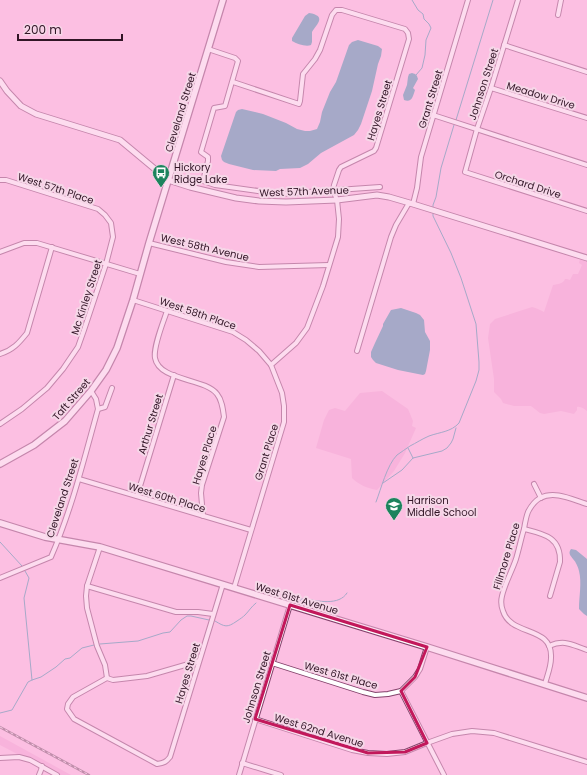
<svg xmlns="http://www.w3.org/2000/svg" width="587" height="775" viewBox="0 0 587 775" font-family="Poppins,sans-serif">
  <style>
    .green { fill: #f4a5d4 }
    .water { fill: #3f8ea9 }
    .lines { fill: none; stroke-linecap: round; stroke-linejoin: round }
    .stream { stroke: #3f8ea9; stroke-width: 1 }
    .minor-casing { stroke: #84426c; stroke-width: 6 }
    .tertiary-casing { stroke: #84426c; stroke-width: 7 }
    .secondary-casing { stroke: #84426c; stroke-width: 8 }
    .minor { stroke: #fff; stroke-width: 4 }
    .tertiary { stroke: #fff; stroke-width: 5 }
    .secondary { stroke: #fff; stroke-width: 5.5 }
    .rail-casing { stroke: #795168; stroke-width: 2.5 }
    .rail { stroke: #f6d7e8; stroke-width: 1; stroke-dasharray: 3; stroke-linecap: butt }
    .marked { fill: none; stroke: #c2185b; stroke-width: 3; stroke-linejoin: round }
    .labels { text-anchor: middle; stroke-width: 4; stroke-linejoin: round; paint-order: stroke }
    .street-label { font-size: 10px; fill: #311526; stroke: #f6d7e8 }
    .poi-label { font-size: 10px; fill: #311526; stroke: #f6d7e8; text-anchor: start }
  </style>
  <rect width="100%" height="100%" fill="#fcbfe2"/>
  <g class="green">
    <path d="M580,259L587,261V411C584,409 581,406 577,407V410L574,414L561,411L544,414L540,413L531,406H514L503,403L501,399L494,392V379L488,338L490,324L495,319L532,307C537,308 540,310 544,312L553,285C558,284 563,284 565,279H567L570,280L573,274H578L582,265L579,263Z"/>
    <path d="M382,391L408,409L413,421L412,426L416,428L405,453L394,471L377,490C367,488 359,485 352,478L351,459L316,448L324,420L329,410L335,408L345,411L360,393Z"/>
    <path d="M0,736L71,775H57L0,745Z"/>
  </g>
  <g class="water">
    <path d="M309,13C327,16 317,24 312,32V42L311,45C306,47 297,44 292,41V38L305,16Z"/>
    <path d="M358,40L378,46L382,49L381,56L378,64L372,91L361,124L358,130L354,135L321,153L308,164L300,168L280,169L276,171L253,170L229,164L224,162L222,160L221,156L236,112L238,110L242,109L263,114L286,123L297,129L305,131H310L317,129L320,122L322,112L330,92L336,82L349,45L352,42Z"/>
    <path d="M412,73C416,74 417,75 418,79L413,88L415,90C413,96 412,103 404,100L403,95L407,85L408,77L409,74Z"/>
    <path d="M401,308L416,313L420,315L424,320L425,332L430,341V350L426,371L425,374L423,375L398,370L376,363L373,360L371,357V352L375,343L383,326V324L391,310Z"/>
    <path d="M571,549L576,550L587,559V616L584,614L579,609C579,596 582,583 579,571C578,567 576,562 573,559C570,555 568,553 571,549Z"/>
  </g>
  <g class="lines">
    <g class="stream">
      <path d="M412,0L418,10L423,14L424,19L429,24L431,28L426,40L425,55L422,68L416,75"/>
      <path d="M456,120L493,0"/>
      <path d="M433,207V205L436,197L441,168L454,125"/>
      <path d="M408,448L413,458"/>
      <path d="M383,483L402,470L413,458L442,451L447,448L451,443L453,439L456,428"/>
      <path d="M376,502C381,489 387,465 397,455C401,452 406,449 410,446C416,443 422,439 429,436C440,432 451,432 459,423L476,381L479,370V362L476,324L461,278L451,253L433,216V213"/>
      <path d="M0,542L22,566"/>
      <path d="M25,571L29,578L24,598L32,680"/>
      <path d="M300,601L301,599H305C318,601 339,606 347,593"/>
      <path d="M215,621C225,627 227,628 237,621C240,619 243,617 245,615C249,611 251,607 256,603"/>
      <path d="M100,644L138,641L163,633L170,632L181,620L187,616H191L209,620"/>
      <path d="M0,713L12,710L28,682L32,680L41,677L56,667L65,659L70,658L82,648L94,645"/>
    </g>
    <defs>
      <g id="minor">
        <path d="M518,0L491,88L477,129L465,172L587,211"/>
        <path d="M558,15L561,0"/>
        <path d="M504,45L587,72"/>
        <path d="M208,49L235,58L238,61L225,106L214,108L201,152L208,157V161L203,181L215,185L280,194L380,187"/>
        <path d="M233,82L299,104L300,101L303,74L315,59L320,50L332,15L336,10H342L405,29L408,33L409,39L376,148L374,151L341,167L339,170L334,185L333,190L337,200L339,219L338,237L323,286L307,328L296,343L271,365L282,393L284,406V422L234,588"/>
        <path d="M491,88L587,118"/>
        <path d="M433,115L587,165"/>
        <path d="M0,180H6L98,209L105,215L111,223L113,237L106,264L84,330L78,347L63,369L47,388L22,409L0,424"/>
        <path d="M413,204L417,188L421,157L468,0"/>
        <path d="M149,243L226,262L259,267L329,265"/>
        <path d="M0,252L24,243H37L140,274"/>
        <path d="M133,300L233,332L246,340L259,351L271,365"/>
        <path d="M167,311C163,323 153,347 155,358C159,381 205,378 217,394C222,400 223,409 224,417L202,485L201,493L203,516"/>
        <path d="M357,351L391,237L396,225L409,203"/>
        <path d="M0,354C13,350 19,343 27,333L52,247"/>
        <path d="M98,409L105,407L112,388"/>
        <path d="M79,479L251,530"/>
        <path d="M534,484L541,498"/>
        <path d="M137,496L174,375"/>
        <path d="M524,529C544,534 561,537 560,562L550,596"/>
        <path d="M100,547L87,586L86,596L87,608L97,646L105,665L107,678"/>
        <path d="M0,578L51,557C72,509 84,459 98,409L96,399L91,391"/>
        <path d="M87,586L176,612H198L213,614"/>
        <path d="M549,646C565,639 572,645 587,650"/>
        <path d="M199,661L147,676L113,680L107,678L73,697L68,704L67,709L74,719L157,764C164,763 166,762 170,757L223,584"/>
        <path d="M272,663L363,692L375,695L388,694L401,691L415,677L420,669L427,647"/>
        <path d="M545,684C547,676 551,667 551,658C553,625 511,637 503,611C501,606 501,600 502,596C505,583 512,571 516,559C519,549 521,539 524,529C525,523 526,517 528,512C531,506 535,501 540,498C555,490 573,500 587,504"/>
        <path d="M401,691L444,775"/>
        <path d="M255,719L352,750L368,753L387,754L405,752L427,743L452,734L472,731L494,733L587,762"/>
        <path d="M0,758L19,757L30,760L57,775"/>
        <path d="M242,763L281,775"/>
        <path d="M39,775L41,770L42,766"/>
        <path d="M239,775L290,605"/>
      </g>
      <path id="tertiary" d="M0,81L7,91L21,106L36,114L120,140L168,180L190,187L236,198L259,201L286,202L337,200L377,195L389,197L413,204L587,258"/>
      <g id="secondary">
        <path d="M0,464L34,445L65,421L91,391L106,370L117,348L133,300L149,243L223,0"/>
        <path d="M0,523L45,537L100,547L427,647L587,698"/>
      </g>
    </defs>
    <use href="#minor" class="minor-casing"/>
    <use href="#tertiary" class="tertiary-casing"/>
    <use href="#secondary" class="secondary-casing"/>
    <use href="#minor" class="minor"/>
    <use href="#tertiary" class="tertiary"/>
    <use href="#secondary" class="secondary"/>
    <defs>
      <path id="rail" d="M0,727L89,775"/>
    </defs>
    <use href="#rail" class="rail-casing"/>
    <use href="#rail" class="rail"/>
  </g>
  <path d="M0 0H587V775H0ZM290,605L427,647L415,677L401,691L427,743L405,752L368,753L255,719Z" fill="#fcbfe2" fill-opacity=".55" fill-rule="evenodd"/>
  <path class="marked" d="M290,605L427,647L415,677L401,691L427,743L405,752L368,753L255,719Z"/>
  <defs>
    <symbol id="bus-pin" viewBox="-11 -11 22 30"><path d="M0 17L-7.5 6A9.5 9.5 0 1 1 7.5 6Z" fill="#1c835d" stroke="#f6d7e8"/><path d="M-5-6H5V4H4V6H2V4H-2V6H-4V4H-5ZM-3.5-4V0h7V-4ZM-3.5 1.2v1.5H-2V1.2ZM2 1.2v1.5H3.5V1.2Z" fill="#fff"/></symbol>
    <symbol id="school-pin" viewBox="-11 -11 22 30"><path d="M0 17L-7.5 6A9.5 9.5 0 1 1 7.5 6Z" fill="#1c835d" stroke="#f6d7e8"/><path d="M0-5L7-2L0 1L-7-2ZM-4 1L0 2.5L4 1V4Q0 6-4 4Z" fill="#fff"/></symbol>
  </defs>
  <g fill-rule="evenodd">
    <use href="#bus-pin" x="151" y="163" width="20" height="27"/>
    <use href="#school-pin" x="384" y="496" width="20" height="27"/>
  </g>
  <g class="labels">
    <g class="street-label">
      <text transform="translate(483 84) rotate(-72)" y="4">Johnson Street</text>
      <text transform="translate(541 95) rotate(17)" y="4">Meadow Drive</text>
      <text transform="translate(430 99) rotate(-73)" y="4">Grant Street</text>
      <text transform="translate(379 110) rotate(-73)" y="4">Hayes Street</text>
      <text transform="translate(180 112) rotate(-73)" y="4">Cleveland Street</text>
      <text transform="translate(528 184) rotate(18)" y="4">Orchard Drive</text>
      <text transform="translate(56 188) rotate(18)" y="4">West 57th Place</text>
      <text transform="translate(304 191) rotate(-2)" y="4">West 57th Avenue</text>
      <text transform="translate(205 247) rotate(13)" y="4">West 58th Avenue</text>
      <text transform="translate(86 297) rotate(-72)" y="4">Mc Kinley Street</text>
      <text transform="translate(198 313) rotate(19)" y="4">West 58th Place</text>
      <text transform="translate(71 399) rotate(-49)" y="4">Taft Street</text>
      <text transform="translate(150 424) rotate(-73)" y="4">Arthur Street</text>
      <text transform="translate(266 452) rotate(-73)" y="4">Grant Place</text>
      <text transform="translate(204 455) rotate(-73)" y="4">Hayes Place</text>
      <text transform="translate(167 497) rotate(17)" y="4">West 60th Place</text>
      <text transform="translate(62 498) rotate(-72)" y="4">Cleveland Street</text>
      <text transform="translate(506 556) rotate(-73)" y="4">Fillmore Place</text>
      <text transform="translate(297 598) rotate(17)" y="4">West 61st Avenue</text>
      <text transform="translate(187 673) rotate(-73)" y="4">Hayes Street</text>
      <text transform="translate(341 675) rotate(16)" y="4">West 61st Place</text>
      <text transform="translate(256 687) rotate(-73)" y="4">Johnson Street</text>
      <text transform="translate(319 730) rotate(17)" y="4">West 62nd Avenue</text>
    </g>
    <g class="poi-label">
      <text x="174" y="171">Hickory<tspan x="174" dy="12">Ridge Lake</tspan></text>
      <text x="407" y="504">Harrison<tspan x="407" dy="12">Middle School</tspan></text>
    </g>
  </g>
  <path d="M18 34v6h104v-6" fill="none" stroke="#311526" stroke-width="2"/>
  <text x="24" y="34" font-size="12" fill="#311526" stroke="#f6d7e8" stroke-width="3" paint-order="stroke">200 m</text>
</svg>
